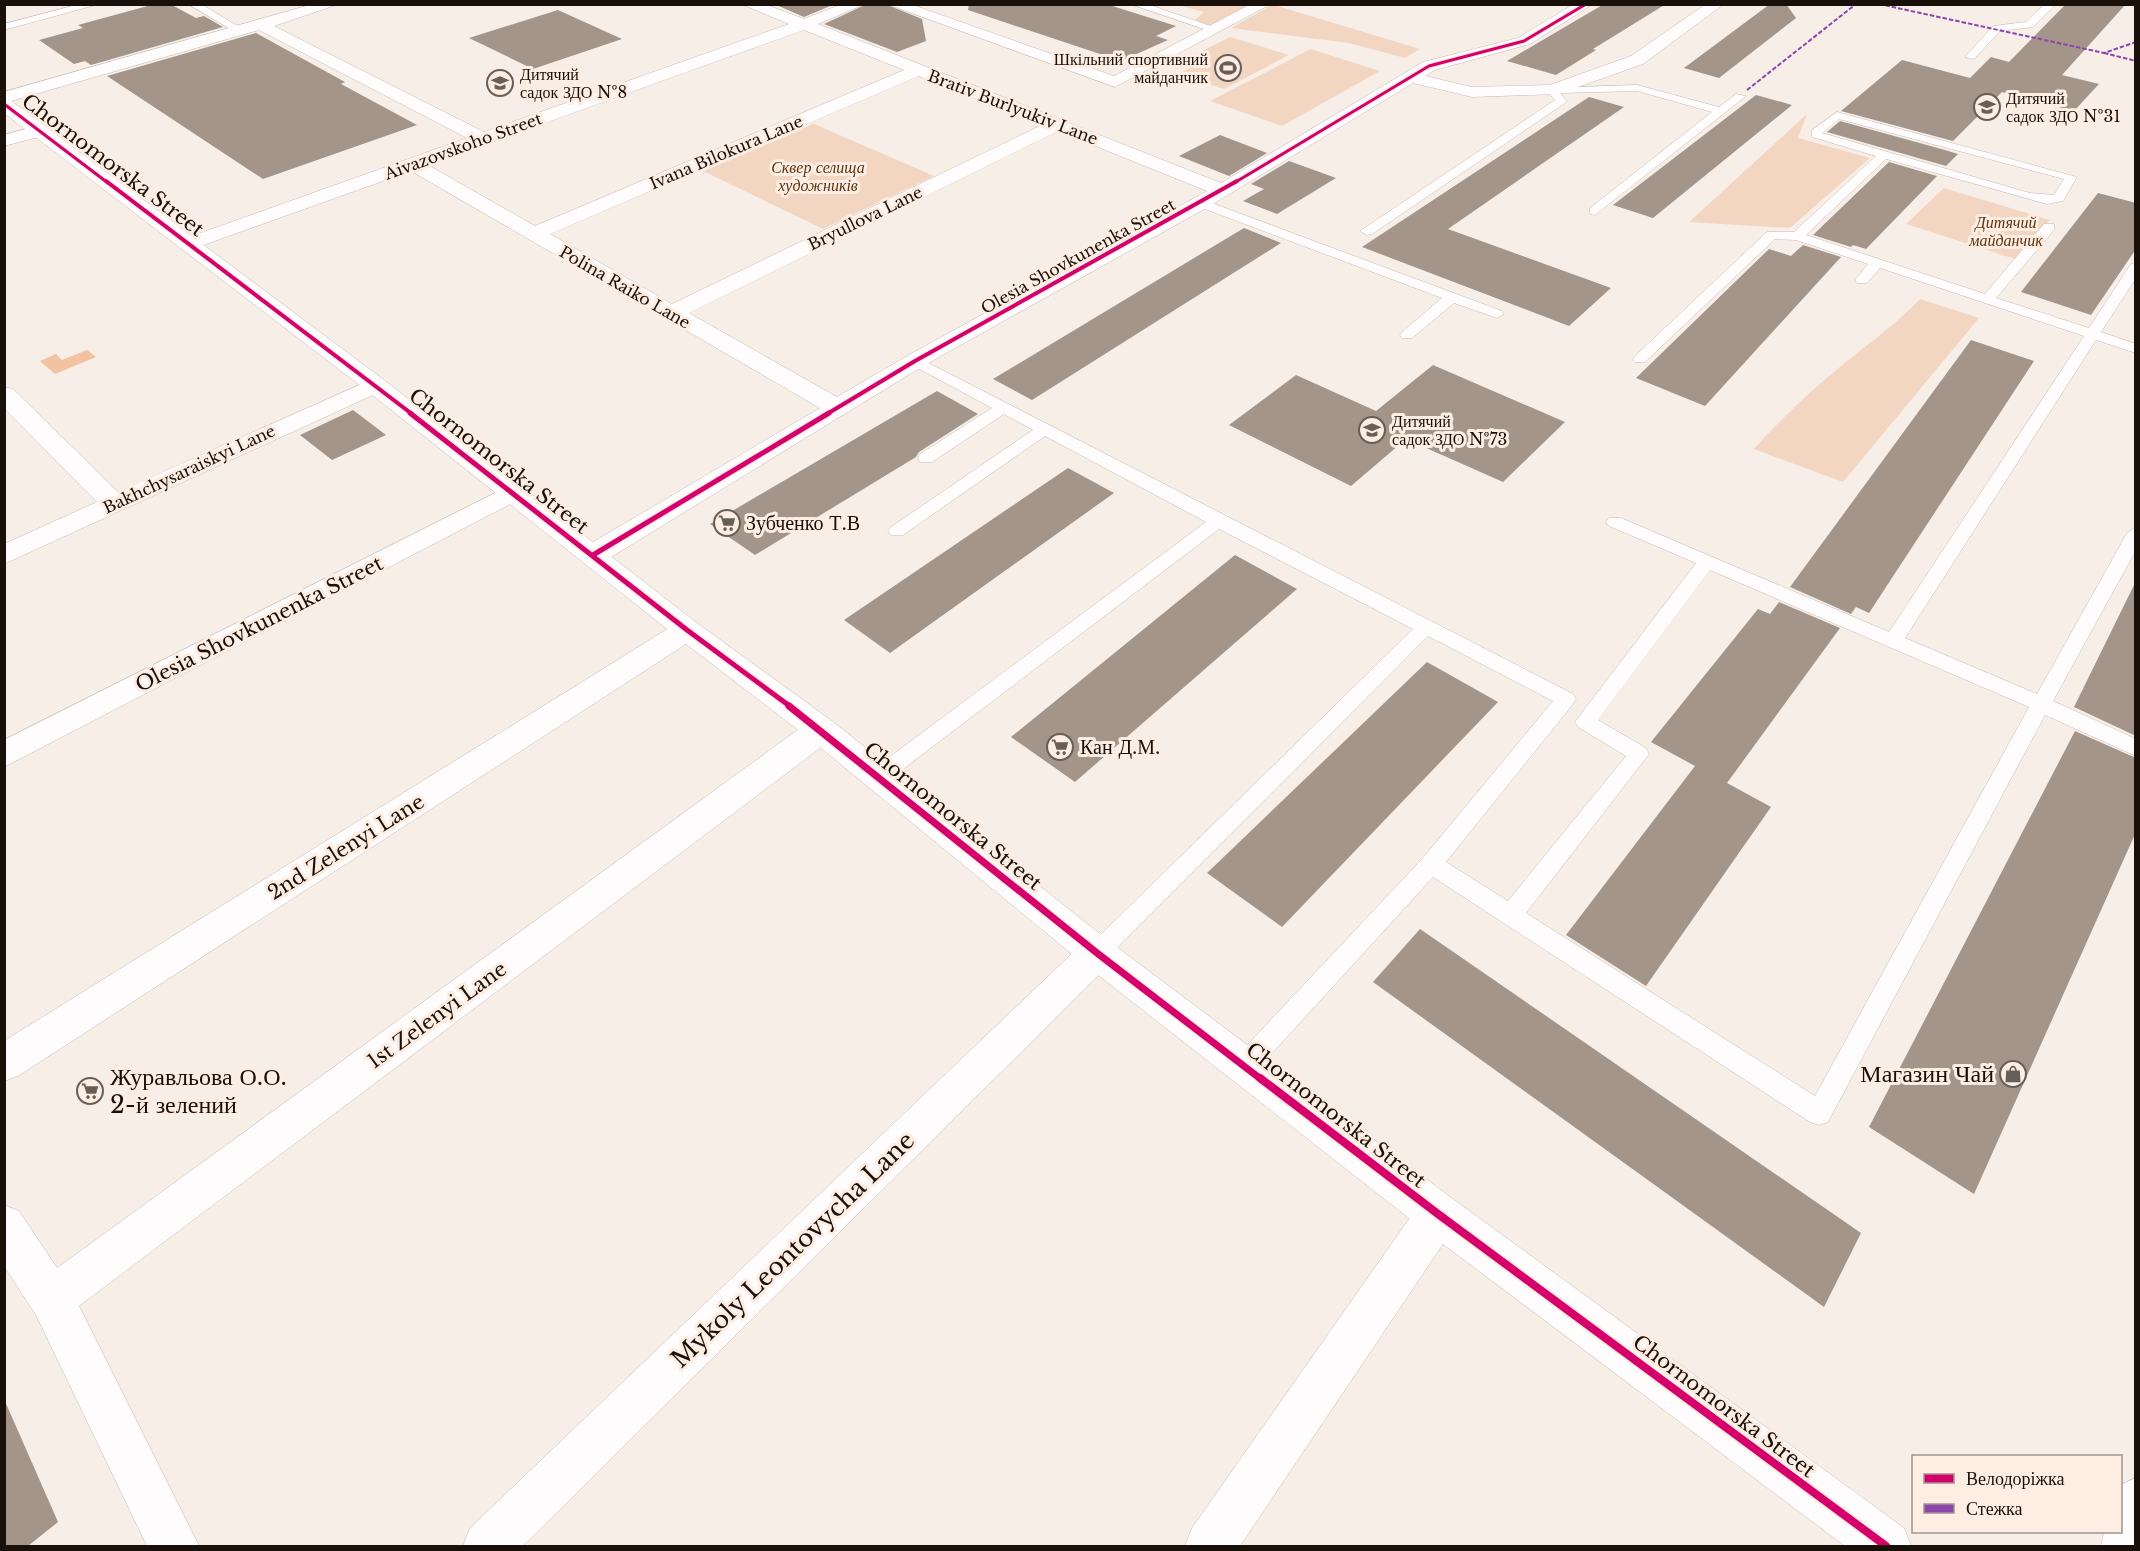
<svg xmlns="http://www.w3.org/2000/svg" width="2140" height="1551" viewBox="0 0 2140 1551" font-family="'Libre Baskerville',serif">
  <style>
    .green { fill: #f3d6c2 }
    .water { fill: #f1c3a1 }
    .building { fill: #a39589 }
    .lines { fill: none; stroke-linecap: round; stroke-linejoin: round }
    .service-casing { stroke: #c5bcb6; stroke-width: 1 }
    .minor-casing { stroke: #c5bcb6; stroke-width: 1 }
    .tertiary-casing { stroke: #c5bcb6; stroke-width: 1 }
    .service { fill: #fefcfc; fill-rule: evenodd }
    .minor { fill: #fefcfc; fill-rule: evenodd }
    .tertiary { fill: #fefcfc; fill-rule: evenodd }
    .quiet { stroke: #8e44ad; stroke-width: 2; stroke-dasharray: 4.5 2; stroke-linecap: butt }
    .cycleway-far4-casing { stroke: #fdede2; stroke-width: 5 }
    .cycleway-far3-casing { stroke: #fdede2; stroke-width: 6 }
    .cycleway-far2-casing { stroke: #fdede2; stroke-width: 8 }
    .cycleway-far1-casing { stroke: #fdede2; stroke-width: 10 }
    .cycleway-casing { stroke: #fdede2; stroke-width: 12 }
    .cycleway-far4 { stroke: #d6006c; stroke-width: 3 }
    .cycleway-far3 { stroke: #d6006c; stroke-width: 4 }
    .cycleway-far2 { stroke: #d6006c; stroke-width: 5 }
    .cycleway-far1 { stroke: #d6006c; stroke-width: 7 }
    .cycleway { stroke: #d6006c; stroke-width: 8 }
    .labels { text-anchor: middle; stroke-width: 6; stroke-linejoin: round; paint-order: stroke }
    .far-poi-label { font-size: 16px; fill: #19100a; stroke: #fdede2; text-anchor: start }
    .far-street-label { font-size: 16px; fill: #19100a; stroke: #fdede2 }
    .far-park-label { font-size: 16px; font-style: italic; fill: #5c3411; stroke: #fdede2 }
    .street-label { font-size: 20px; fill: #19100a; stroke: #fdede2 }
    .poi-label { font-size: 20px; fill: #19100a; stroke: #fdede2; text-anchor: start }
    .near-poi-label { font-size: 24px; fill: #19100a; stroke: #fdede2; text-anchor: end }
    .near-street-label { font-size: 24px; fill: #19100a; stroke: #fdede2 }
  </style>
  <rect width="100%" height="100%" fill="#f7eee8"/>
  <g class="green">
    <path d="M1274,4V5L1420,49L1405,58L1349,43L1231,28Z"/>
    <path d="M1178,5H1253L1214,27L1195,20L1204,12Z"/>
    <path d="M1230,37L1289,55L1224,89L1178,74L1205,61L1192,56Z"/>
    <path d="M1311,49L1380,71L1282,126L1210,101Z"/>
    <path d="M1807,114L1798,138L1870,158L1790,228L1689,222Z"/>
    <path d="M813,124H814L934,176L823,229L703,171Z"/>
    <path d="M1944,188L2050,220L2015,259L1906,224Z"/>
    <path d="M1920,299L1979,318L1843,482L1754,449C1779,421 1805,396 1835,371C1864,347 1893,327 1920,299Z"/>
  </g>
  <path class="water" d="M87,350L96,357L55,374L40,361L56,354L62,360Z"/>
  <g class="building">
    <path d="M155,4H170L196,18L204,16L223,27L91,65L85,61L74,64L39,40L83,28L78,25Z"/>
    <path d="M774,4H835L804,17Z"/>
    <path d="M867,4H885L922,19L926,41L897,52L824,24Z"/>
    <path d="M969,4H1106L1176,26L1156,36L1168,40L1121,61L968,10Z"/>
    <path d="M1604,4H1666L1593,49L1596,50L1556,75L1507,61Z"/>
    <path d="M1770,4H1786L1796,18L1719,78L1684,68Z"/>
    <path d="M2066,4H2126L2062,75L2099,84L2074,111L2002,92L1953,141L1841,111L1902,60L1970,78L1991,57L2009,62Z"/>
    <path d="M558,10L622,39L533,69L469,38Z"/>
    <path d="M256,33L345,82L341,84L417,125L263,179L107,76Z"/>
    <path d="M1756,95L1792,105L1653,218L1613,205Z"/>
    <path d="M1589,97L1624,107L1448,229L1611,288L1569,326L1362,247Z"/>
    <path d="M1840,121L1945,150L1958,154L1946,166L1827,132Z"/>
    <path d="M1220,135L1267,153L1229,176L1179,156Z"/>
    <path d="M1289,161L1336,178L1277,214L1243,201L1264,189L1251,184Z"/>
    <path d="M1889,162L1937,176L1866,249L1853,245L1851,247L1813,235Z"/>
    <path d="M2098,193L2136,203V249L2091,315L2021,292Z"/>
    <path d="M1244,228L1281,243L1032,400L993,379Z"/>
    <path d="M1803,245L1841,257L1705,406L1636,378L1769,249L1791,256Z"/>
    <path d="M1971,340L2034,361L1869,613L1856,607L1851,614L1790,587Z"/>
    <path d="M1433,365L1565,422L1503,482L1406,439L1351,486L1229,425L1296,375L1376,411Z"/>
    <path d="M937,391L978,414L919,452L916,457L755,555L710,524Z"/>
    <path d="M353,410L386,435L332,460L300,435Z"/>
    <path d="M1068,468L1114,493L890,653L844,620Z"/>
    <path d="M1235,555L1297,589L1075,782L1011,737Z"/>
    <path d="M2136,581V736L2074,707Z"/>
    <path d="M1779,602L1840,628L1727,783L1771,807L1646,986L1566,935L1695,766L1651,742L1758,609L1770,614Z"/>
    <path d="M1427,662L1498,702L1282,927L1207,873Z"/>
    <path d="M2075,731L2136,758V832L1974,1194L1869,1127Z"/>
    <path d="M1420,929L1861,1233L1824,1307L1373,982Z"/>
    <path d="M4,1399L58,1522L28,1546H4Z"/>
  </g>
  <g class="lines">
    <defs>
      <g id="service">
        <path d="M80,4H99L4,30V24Z"/>
        <path d="M188,4H201L246,31L237,33Z"/>
        <path d="M1130,4H1147L1222,30L1213,32Z"/>
        <path d="M2045,4H2056L2033,27L2000,31L1974,59L1965,57L1993,26L2026,22Z"/>
        <path d="M1637,85L1719,107L1736,94L1746,96L1595,215L1590,214V208L1712,112L1637,91L1560,93L1567,101L1565,103L1372,234L1367,235L1360,231L1555,100L1546,90L1548,88Z"/>
        <path d="M1837,112L2077,177L2063,201L2047,204L1886,159L1806,235L1985,294L2044,224H2054V230L1996,298L2089,328L2131,264L2136,263V278L2101,332L2136,344V353L2096,340L1905,638L2037,694L2127,533L2136,527V550L2053,701L2136,739V756L2045,715L1828,1122L1819,1125L1810,1122L1433,877L1254,1073L1245,1077L1236,1073L1232,1065L1236,1057L1423,858L1553,701L1428,636L1105,960L1097,963L1089,960L1085,953L1089,946L1413,629L1219,529L886,782L879,784L872,782L868,776L872,770L1206,522L1045,436L903,535H891L888,531L891,527L1033,430L1004,414L932,462H920L918,458L920,454L992,408L910,364L907,361L910,358L915,356L1573,694L1576,699L1573,704L1446,862L1508,901L1626,756L1578,727L1575,722L1696,563L1609,526L1606,522L1609,518H1621L1889,632L2084,336L1880,268L1867,283H1857L1855,280L1868,264L1796,240L1775,239L1645,362H1635L1633,359L1635,356L1767,232H1794L1876,156L1812,137V130ZM1839,119L2064,179L2054,195L2030,193L1822,133ZM1710,570L2029,707L1815,1096L1526,913L1649,754L1646,748L1598,720Z"/>
        <path d="M1201,199L1502,311L1504,314L1497,318L1454,303L1412,338H1402L1400,335L1402,332L1442,298L1197,206L1195,203Z"/>
      </g>
      <g id="minor">
        <path d="M313,4H339L274,26L484,132L789,24L741,4H764L804,19L842,4H865L818,24L1221,183L1423,62L1518,38L1574,4H1593L1530,44L1435,70L1425,76L1472,87L1550,85L1631,56L1706,4H1724L1643,64L1558,94L1472,97L1413,83L1208,207L923,366L603,562L593,564L583,562L579,555L583,548L820,408L411,171L198,247H184L181,243L184,239L467,138L259,30L4,103V92ZM804,30L904,70L535,226L428,165ZM919,76L1042,125L672,304L550,234ZM1058,131L1207,191L907,356L837,397L689,313Z"/>
        <path d="M887,4H910L1114,76L1251,4H1271L1115,87Z"/>
        <path d="M40,125L49,131L46,135L4,146V135Z"/>
        <path d="M375,378L384,380L387,385L384,390L4,564V544L97,502L4,408V387L13,389L118,492Z"/>
        <path d="M513,484L522,486L526,492L522,498L4,767V740Z"/>
        <path d="M687,620L697,623L702,630L697,637L18,1076L4,1081V1041L677,623Z"/>
        <path d="M821,718L832,721L837,730L832,739L79,1306L199,1546H147L36,1315L4,1266V1205L19,1211L57,1268L810,721Z"/>
        <path d="M1097,937L1110,942L1116,953L1110,964L523,1546H463L470,1528L1084,942Z"/>
        <path d="M1438,1193L1453,1199L1459,1214L1453,1229L1240,1546H1185L1192,1528L1423,1199Z"/>
      </g>
      <g id="tertiary">
        <path d="M4,99L10,100L384,380L697,623L832,721L1110,942L1453,1199L1904,1528L1911,1546H1845L1423,1229L1084,964L810,739L677,637L366,390L4,113Z"/>
        <path d="M2136,1478V1546H2101L2104,1532H2120V1485Z"/>
      </g>
    </defs>
    <use href="#service" class="service-casing"/>
    <use href="#minor" class="minor-casing"/>
    <use href="#tertiary" class="tertiary-casing"/>
    <use href="#service" class="service"/>
    <use href="#minor" class="minor"/>
    <use href="#tertiary" class="tertiary"/>
    <g class="quiet">
      <path d="M1879,4L2104,53L2136,42"/>
      <path d="M2104,53L2136,61"/>
      <path d="M1747,90L1856,4"/>
    </g>
    <defs>
      <g id="cycleway-far4">
        <path d="M4,104L108,183"/>
        <path d="M1234,183L1429,66L1524,41L1586,4"/>
      </g>
      <g id="cycleway-far3">
        <path d="M106,181L412,414"/>
        <path d="M827,414L915,361L1237,181"/>
      </g>
      <g id="cycleway-far2">
        <path d="M410,413L687,630L791,707"/>
        <path d="M593,555L829,413"/>
      </g>
      <path id="cycleway-far1" d="M789,706L1097,953L1262,1080"/>
      <path id="cycleway" d="M1260,1078L1438,1214L1886,1546"/>
    </defs>
    <use href="#cycleway-far4" class="cycleway-far4-casing"/>
    <use href="#cycleway-far3" class="cycleway-far3-casing"/>
    <use href="#cycleway-far2" class="cycleway-far2-casing"/>
    <use href="#cycleway-far1" class="cycleway-far1-casing"/>
    <use href="#cycleway" class="cycleway-casing"/>
    <use href="#cycleway-far4" class="cycleway-far4"/>
    <use href="#cycleway-far3" class="cycleway-far3"/>
    <use href="#cycleway-far2" class="cycleway-far2"/>
    <use href="#cycleway-far1" class="cycleway-far1"/>
    <use href="#cycleway" class="cycleway"/>
  </g>
  <defs>
    <symbol id="stadium-ring" viewBox="-11 -11 22 22"><circle r="9.5" fill="#fdede2" stroke="#675e58" stroke-width="1.5"/><path d="M0-5a6.5 5 0 1 0 0 10a6.5 5 0 1 0 0-10ZM-3.5-1.8h7v3.6h-7Z" fill="#675e58"/></symbol>
    <symbol id="school-ring" viewBox="-11 -11 22 22"><circle r="9.5" fill="#fdede2" stroke="#675e58" stroke-width="1.5"/><path d="M0-5L7-2L0 1L-7-2ZM-4 1L0 2.5L4 1V4Q0 6-4 4Z" fill="#675e58"/></symbol>
    <symbol id="supermarket-ring" viewBox="-11 -11 22 22"><circle r="9.5" fill="#fdede2" stroke="#675e58" stroke-width="1.5"/><path d="M-6-5.5h2.5l.6 2H6L4.5 2H-2.5L-4.4-4H-6ZM-1.5 3.2a1.3 1.3 0 1 0 .1 0ZM3 3.2a1.3 1.3 0 1 0 .1 0Z" fill="#675e58"/></symbol>
    <symbol id="shop-ring" viewBox="-11 -11 22 22"><circle r="9.5" fill="#fdede2" stroke="#675e58" stroke-width="1.5"/><path d="M-5-2.5h2.3a2.7 3.5 0 0 1 5.4 0H5L5.5 6h-11ZM-1.5-2.5h3a1.5 2.3 0 0 0-3 0Z" fill="#675e58"/></symbol>
  </defs>
  <g fill-rule="evenodd">
    <use href="#stadium-ring" x="1213" y="53" width="30" height="30"/>
    <use href="#school-ring" x="485" y="68" width="30" height="30"/>
    <use href="#school-ring" x="1972" y="92" width="30" height="30"/>
    <use href="#school-ring" x="1357" y="415" width="30" height="30"/>
    <use href="#supermarket-ring" x="712" y="508" width="30" height="30"/>
    <use href="#supermarket-ring" x="1045" y="732" width="30" height="30"/>
    <use href="#shop-ring" x="1998" y="1059" width="30" height="30"/>
    <use href="#supermarket-ring" x="75" y="1076" width="30" height="30"/>
  </g>
  <g class="labels">
    <g class="far-poi-label">
      <text x="1208" y="65" text-anchor="end">Шкільний спортивний<tspan x="1208" dy="18">майданчик</tspan></text>
      <text x="520" y="80">Дитячий<tspan x="520" dy="18">садок ЗДО №8</tspan></text>
      <text x="2006" y="104">Дитячий<tspan x="2006" dy="18">садок ЗДО №31</tspan></text>
      <text x="1392" y="427">Дитячий<tspan x="1392" dy="18">садок ЗДО №73</tspan></text>
    </g>
    <g class="far-street-label">
      <text transform="translate(1013 107) rotate(21)" y="6">Brativ Burlyukiv Lane</text>
      <text transform="translate(463 146) rotate(-20)" y="6">Aivazovskoho Street</text>
      <text transform="translate(726 152) rotate(-23)" y="6">Ivana Bilokura Lane</text>
      <text transform="translate(865 218) rotate(-26)" y="6">Bryullova Lane</text>
      <text transform="translate(1078 256) rotate(-29)" y="6">Olesia Shovkunenka Street</text>
      <text transform="translate(625 287) rotate(30)" y="6">Polina Raiko Lane</text>
      <text transform="translate(189 469) rotate(-25)" y="6">Bakhchysaraiskyi Lane</text>
    </g>
    <g class="far-park-label">
      <text x="818" y="173">Сквер селища<tspan x="818" dy="18">художників</tspan></text>
      <text x="2006" y="228">Дитячий<tspan x="2006" dy="18">майданчик</tspan></text>
    </g>
    <g class="street-label">
      <text transform="translate(113 165) rotate(37)" y="7">Chornomorska Street</text>
      <text transform="translate(499 461) rotate(38)" y="7">Chornomorska Street</text>
      <text transform="translate(259 624) rotate(-27)" y="7">Olesia Shovkunenka Street</text>
      <text transform="translate(953 816) rotate(39)" y="7">Chornomorska Street</text>
      <text transform="translate(346 847) rotate(-32)" y="7">2nd Zelenyi Lane</text>
      <text transform="translate(437 1015) rotate(-36)" y="7">1st Zelenyi Lane</text>
      <text transform="translate(1336 1115) rotate(38)" y="7">Chornomorska Street</text>
      <text transform="translate(1724 1406) rotate(37)" y="7">Chornomorska Street</text>
    </g>
    <g class="poi-label">
      <text x="746" y="530">Зубченко Т.В</text>
      <text x="1080" y="754">Кан Д.М.</text>
    </g>
    <g class="near-poi-label">
      <text x="1994" y="1082">Магазин Чай</text>
      <text x="110" y="1085" text-anchor="start">Журавльова О.О.<tspan x="110" dy="28">2-й зелений</tspan></text>
    </g>
    <g class="near-street-label">
      <text transform="translate(793 1250) rotate(-44)" y="8">Mykoly Leontovycha Lane</text>
    </g>
  </g>
  <rect width="2140" height="1551" fill="none" stroke="#19100a" stroke-width="12"/>
  <rect x="1912" y="1455" width="210" height="78" fill="#fdede2" stroke="#a2958c" stroke-width="1.5"/>
  <rect x="1924" y="1474" width="30" height="9" fill="#d6006c" stroke="#a2958c" stroke-width="1.5"/>
  <text x="1966" y="1485" font-size="18" fill="#19100a">Велодоріжка</text>
  <rect x="1924" y="1504" width="30" height="9" fill="#8e44ad" stroke="#a2958c" stroke-width="1.5"/>
  <text x="1966" y="1515" font-size="18" fill="#19100a">Стежка</text>
</svg>
